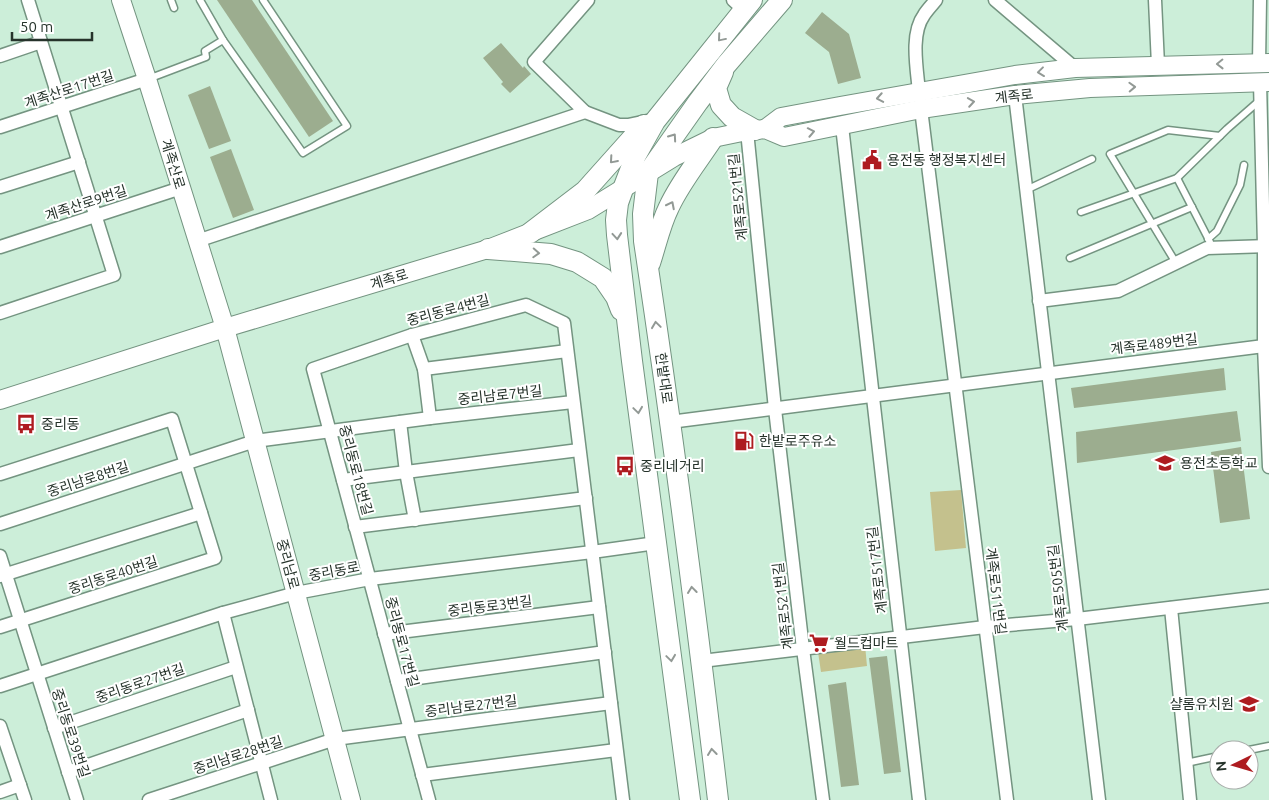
<svg xmlns="http://www.w3.org/2000/svg" width="1269" height="800" viewBox="0 0 1269 800" font-family="Ubuntu,'Noto Sans KR',sans-serif">
  <style>
    .green { fill: #c4c18d }
    .building { fill: #9cad8f }
    .lines { fill: none; stroke-linecap: round; stroke-linejoin: round }
    .lane-casing { stroke: #749481; stroke-width: 9 }
    .street-casing { stroke: #749481; stroke-width: 15 }
    .secondary-casing { stroke: #749481; stroke-width: 20 }
    .primary-casing { stroke: #749481; stroke-width: 22 }
    .lane { stroke: #fff; stroke-width: 6 }
    .street { stroke: #fff; stroke-width: 12 }
    .secondary { stroke: #fff; stroke-width: 18 }
    .primary { stroke: #fff; stroke-width: 20 }
    .oneway { stroke: #929995 }
    .labels { text-anchor: middle; stroke-width: 4; stroke-linejoin: round; paint-order: stroke }
    .street-label { font-size: 14px; fill: #26332b; stroke: #fff }
    .poi-label { font-size: 14px; fill: #26332b; stroke: #fff; text-anchor: start }
  </style>
  <rect width="100%" height="100%" fill="#cceed9"/>
  <g class="green">
    <path d="M961,490L966,548L935,551L930,492Z"/>
    <path d="M865,645L867,666L821,672L818,652Z"/>
  </g>
  <g class="building">
    <path d="M217,0H252L333,121L309,137Z"/>
    <path d="M822,12L849,34L861,78L838,84L829,52L805,33Z"/>
    <path d="M501,43L523,68L524,66L531,74L510,93L501,84L503,82L483,58Z"/>
    <path d="M210,86L231,141L209,149L188,95Z"/>
    <path d="M231,149L254,210L233,218L210,157Z"/>
    <path d="M1224,368L1226,390L1074,408L1071,388Z"/>
    <path d="M1237,411L1241,441L1077,463L1076,432Z"/>
    <path d="M1241,447L1250,519L1220,523L1211,452Z"/>
    <path d="M887,656L901,772L884,774L869,658Z"/>
    <path d="M846,682L859,785L841,787L828,685Z"/>
  </g>
  <g class="lines">
    <defs>
      <g id="lane">
        <path d="M171,0L174,8"/>
        <path d="M200,0L223,40"/>
        <path d="M148,79L206,57L205,51L223,40L303,153L347,126L263,0"/>
        <path d="M1177,178L1210,242"/>
        <path d="M1026,190L1092,159"/>
        <path d="M1081,212L1177,178L1227,129L1259,101"/>
        <path d="M1208,239L1217,231L1240,185L1244,165"/>
        <path d="M1070,258L1192,207"/>
        <path d="M1176,263L1110,154L1168,130L1220,136"/>
        <path d="M1249,750L1269,746"/>
        <path d="M1186,763L1219,756"/>
      </g>
      <g id="street">
        <path d="M733,0L744,10"/>
        <path d="M995,0L1075,68"/>
        <path d="M1155,0L1158,65"/>
        <path d="M0,56L41,42"/>
        <path d="M1259,63L1260,0"/>
        <path d="M1260,82L1264,246V346L1269,467"/>
        <path d="M919,92C917,69 910,34 924,15C927,10 932,5 936,0"/>
        <path d="M1015,95L1099,800"/>
        <path d="M921,109L1007,800"/>
        <path d="M585,112L619,125H628L647,121"/>
        <path d="M842,126L919,800"/>
        <path d="M0,127L147,79"/>
        <path d="M747,131L775,409L803,649L823,800"/>
        <path d="M0,187L79,162"/>
        <path d="M197,241L585,112L534,62L588,0"/>
        <path d="M0,247L181,188"/>
        <path d="M1039,301L1118,291L1207,248L1269,246"/>
        <path d="M0,313L114,275L28,0"/>
        <path d="M412,335L424,369L430,418"/>
        <path d="M424,369L567,351"/>
        <path d="M400,422L406,472L415,520"/>
        <path d="M670,422C868,397 1066,370 1264,346"/>
        <path d="M0,474L172,419L215,558L0,627"/>
        <path d="M343,480L579,450"/>
        <path d="M0,524L255,441L430,418L573,402"/>
        <path d="M355,527L586,498"/>
        <path d="M0,556L77,800"/>
        <path d="M0,576L201,513"/>
        <path d="M1171,608L1190,800"/>
        <path d="M223,613L271,800"/>
        <path d="M384,634L599,607"/>
        <path d="M702,661L985,627L1077,619L1269,596"/>
        <path d="M397,681L605,652"/>
        <path d="M0,686L223,613L296,593L370,579L592,552L656,543"/>
        <path d="M0,726L25,800"/>
        <path d="M54,728L236,667"/>
        <path d="M68,772L248,710"/>
        <path d="M422,775L616,750"/>
        <path d="M0,792L20,785"/>
        <path d="M149,800L335,739L611,703"/>
        <path d="M429,800L313,369L412,335L526,305L564,323L623,800"/>
      </g>
      <g id="secondary">
        <path d="M121,0L147,79L225,328L351,800"/>
        <path d="M765,129L781,117L840,106L1015,75L1075,68L1269,63"/>
        <path d="M0,400L225,328L488,249L588,210L674,157L713,138L747,131L765,129L784,137L921,109L1015,95L1090,88L1269,82"/>
      </g>
      <g id="primary">
        <path d="M723,72L716,88L721,105L732,117L755,130"/>
        <path d="M530,233L585,191L644,125"/>
        <path d="M488,249L551,254L577,262L603,278L616,297L621,310"/>
        <path d="M650,263C656,245 660,225 669,207C680,183 698,161 713,138"/>
        <path d="M690,800L632,361L617,235L616,220L618,203L623,189L636,155L655,121L752,0"/>
        <path d="M718,800C696,613 672,427 644,241L643,214L648,173L698,102L726,65L782,0"/>
      </g>
    </defs>
    <use href="#lane" class="lane-casing"/>
    <use href="#street" class="street-casing"/>
    <use href="#secondary" class="secondary-casing"/>
    <use href="#primary" class="primary-casing"/>
    <use href="#lane" class="lane"/>
    <use href="#street" class="street"/>
    <use href="#secondary" class="secondary"/>
    <use href="#primary" class="primary"/>
  </g>
  <defs><path id="oneway-chevron" d="M-2-3.5L2.5 0L-2 3.5" fill="none" stroke-width="1.6" stroke-linecap="round" stroke-linejoin="round" transform="scale(1.25)"/></defs>
  <g class="oneway">
    <use href="#oneway-chevron" transform="translate(721 38) rotate(130)"/>
    <use href="#oneway-chevron" transform="translate(1220 64) rotate(179)"/>
    <use href="#oneway-chevron" transform="translate(1041 72) rotate(173)"/>
    <use href="#oneway-chevron" transform="translate(1132 87) rotate(-2)"/>
    <use href="#oneway-chevron" transform="translate(880 98) rotate(170)"/>
    <use href="#oneway-chevron" transform="translate(971 102) rotate(-9)"/>
    <use href="#oneway-chevron" transform="translate(811 132) rotate(-11)"/>
    <use href="#oneway-chevron" transform="translate(673 137) rotate(-55)"/>
    <use href="#oneway-chevron" transform="translate(613 160) rotate(131)"/>
    <use href="#oneway-chevron" transform="translate(671 205) rotate(-63)"/>
    <use href="#oneway-chevron" transform="translate(617 236) rotate(85)"/>
    <use href="#oneway-chevron" transform="translate(536 253) rotate(3)"/>
    <use href="#oneway-chevron" transform="translate(656 325) rotate(-98)"/>
    <use href="#oneway-chevron" transform="translate(638 410) rotate(82)"/>
    <use href="#oneway-chevron" transform="translate(692 590) rotate(-97)"/>
    <use href="#oneway-chevron" transform="translate(671 658) rotate(82)"/>
    <use href="#oneway-chevron" transform="translate(712 752) rotate(-97)"/>
  </g>
  <defs>
    <symbol id="civic-bare" viewBox="-9 -9 18 18"><path d="M-.6-6.5H3V-4.5H.6V-3L4-1V1h2V6H-6V1h2V-1L-.6-3ZM-1.2 2.5V6h2.4V2.5Z" fill="#ae1c20" stroke="#fff" stroke-width="2.5" paint-order="stroke"/></symbol>
    <symbol id="bus-bare" viewBox="-9 -9 18 18"><path d="M-5-6H5V4H4V6H2V4H-2V6H-4V4H-5ZM-3.5-4V0h7V-4ZM-3.5 1.2v1.5H-2V1.2ZM2 1.2v1.5H3.5V1.2Z" fill="#ae1c20" stroke="#fff" stroke-width="2.5" paint-order="stroke"/></symbol>
    <symbol id="fuel-bare" viewBox="-9 -9 18 18"><path d="M-5.5-6h7V0h2V4h1.3V-2.5L3-4.5l.8-.8L6-3V5H2.5V1h-1V6h-7ZM-4.2-4.7v3.2H.2V-4.7Z" fill="#ae1c20" stroke="#fff" stroke-width="2.5" paint-order="stroke"/></symbol>
    <symbol id="school-bare" viewBox="-9 -9 18 18"><path d="M0-5L7-2L0 1L-7-2ZM-4 1L0 2.5L4 1V4Q0 6-4 4Z" fill="#ae1c20" stroke="#fff" stroke-width="2.5" paint-order="stroke"/></symbol>
    <symbol id="supermarket-bare" viewBox="-9 -9 18 18"><path d="M-6-5.5h2.5l.6 2H6L4.5 2H-2.5L-4.4-4H-6ZM-1.5 3.2a1.3 1.3 0 1 0 .1 0ZM3 3.2a1.3 1.3 0 1 0 .1 0Z" fill="#ae1c20" stroke="#fff" stroke-width="2.5" paint-order="stroke"/></symbol>
  </defs>
  <g fill-rule="evenodd">
    <use href="#civic-bare" x="858" y="146" width="28" height="28"/>
    <use href="#bus-bare" x="12" y="410" width="28" height="28"/>
    <use href="#fuel-bare" x="730" y="427" width="28" height="28"/>
    <use href="#school-bare" x="1151" y="449" width="28" height="28"/>
    <use href="#bus-bare" x="611" y="452" width="28" height="28"/>
    <use href="#supermarket-bare" x="805" y="629" width="28" height="28"/>
    <use href="#school-bare" x="1235" y="690" width="28" height="28"/>
  </g>
  <g class="labels">
    <g class="street-label">
      <text transform="translate(69 89) rotate(-18)" y="5">계족산로17번길</text>
      <text transform="translate(1014 96) rotate(-7)" y="5">계족로</text>
      <text transform="translate(173 164) rotate(73)" y="5">계족산로</text>
      <text transform="translate(738 197) rotate(-96)" y="5">계족로521번길</text>
      <text transform="translate(86 203) rotate(-18)" y="5">계족산로9번길</text>
      <text transform="translate(389 279) rotate(-17)" y="5">계족로</text>
      <text transform="translate(448 310) rotate(-15)" y="5">중리동로4번길</text>
      <text transform="translate(1154 344) rotate(-7)" y="5">계족로489번길</text>
      <text transform="translate(664 378) rotate(82)" y="5">한밭대로</text>
      <text transform="translate(500 395) rotate(-6)" y="5">중리남로7번길</text>
      <text transform="translate(356 470) rotate(75)" y="5">중리동로18번길</text>
      <text transform="translate(88 479) rotate(-18)" y="5">중리남로8번길</text>
      <text transform="translate(288 564) rotate(75)" y="5">중리남로</text>
      <text transform="translate(877 570) rotate(-97)" y="5">계족로517번길</text>
      <text transform="translate(334 571) rotate(-11)" y="5">중리동로</text>
      <text transform="translate(113 575) rotate(-18)" y="5">중리동로40번길</text>
      <text transform="translate(1058 588) rotate(-97)" y="5">계족로505번길</text>
      <text transform="translate(996 591) rotate(83)" y="5">계족로511번길</text>
      <text transform="translate(490 606) rotate(-7)" y="5">중리동로3번길</text>
      <text transform="translate(783 606) rotate(-97)" y="5">계족로521번길</text>
      <text transform="translate(402 642) rotate(75)" y="5">중리동로17번길</text>
      <text transform="translate(140 683) rotate(-19)" y="5">중리동로27번길</text>
      <text transform="translate(471 706) rotate(-7)" y="5">중리남로27번길</text>
      <text transform="translate(71 733) rotate(72)" y="5">중리동로39번길</text>
      <text transform="translate(238 755) rotate(-18)" y="5">중리남로28번길</text>
    </g>
    <g class="poi-label">
      <text x="887" y="165">용전동 행정복지센터</text>
      <text x="41" y="429">중리동</text>
      <text x="759" y="446">한밭로주유소</text>
      <text x="1180" y="468">용전초등학교</text>
      <text x="640" y="471">중리네거리</text>
      <text x="834" y="648">월드컵마트</text>
      <text x="1234" y="709" text-anchor="end">샬롬유치원</text>
    </g>
  </g>
  <g transform="translate(1234 765) rotate(265)"><circle r="24" fill="#ffffff" stroke="#a8adaa"/>
  <path d="M0-4L9 19L0 12L-9 19Z" fill="#ae1c20"/>
  <text y="-8" font-size="14" font-weight="bold" text-anchor="middle" fill="#26332b">N</text>
  </g>
  <path d="M12 32v8h80v-8" fill="none" stroke="#26332b" stroke-width="2.5"/>
  <text x="20" y="32" font-size="15" fill="#26332b" stroke="#ffffff" stroke-width="4" paint-order="stroke">50 m</text>
</svg>
